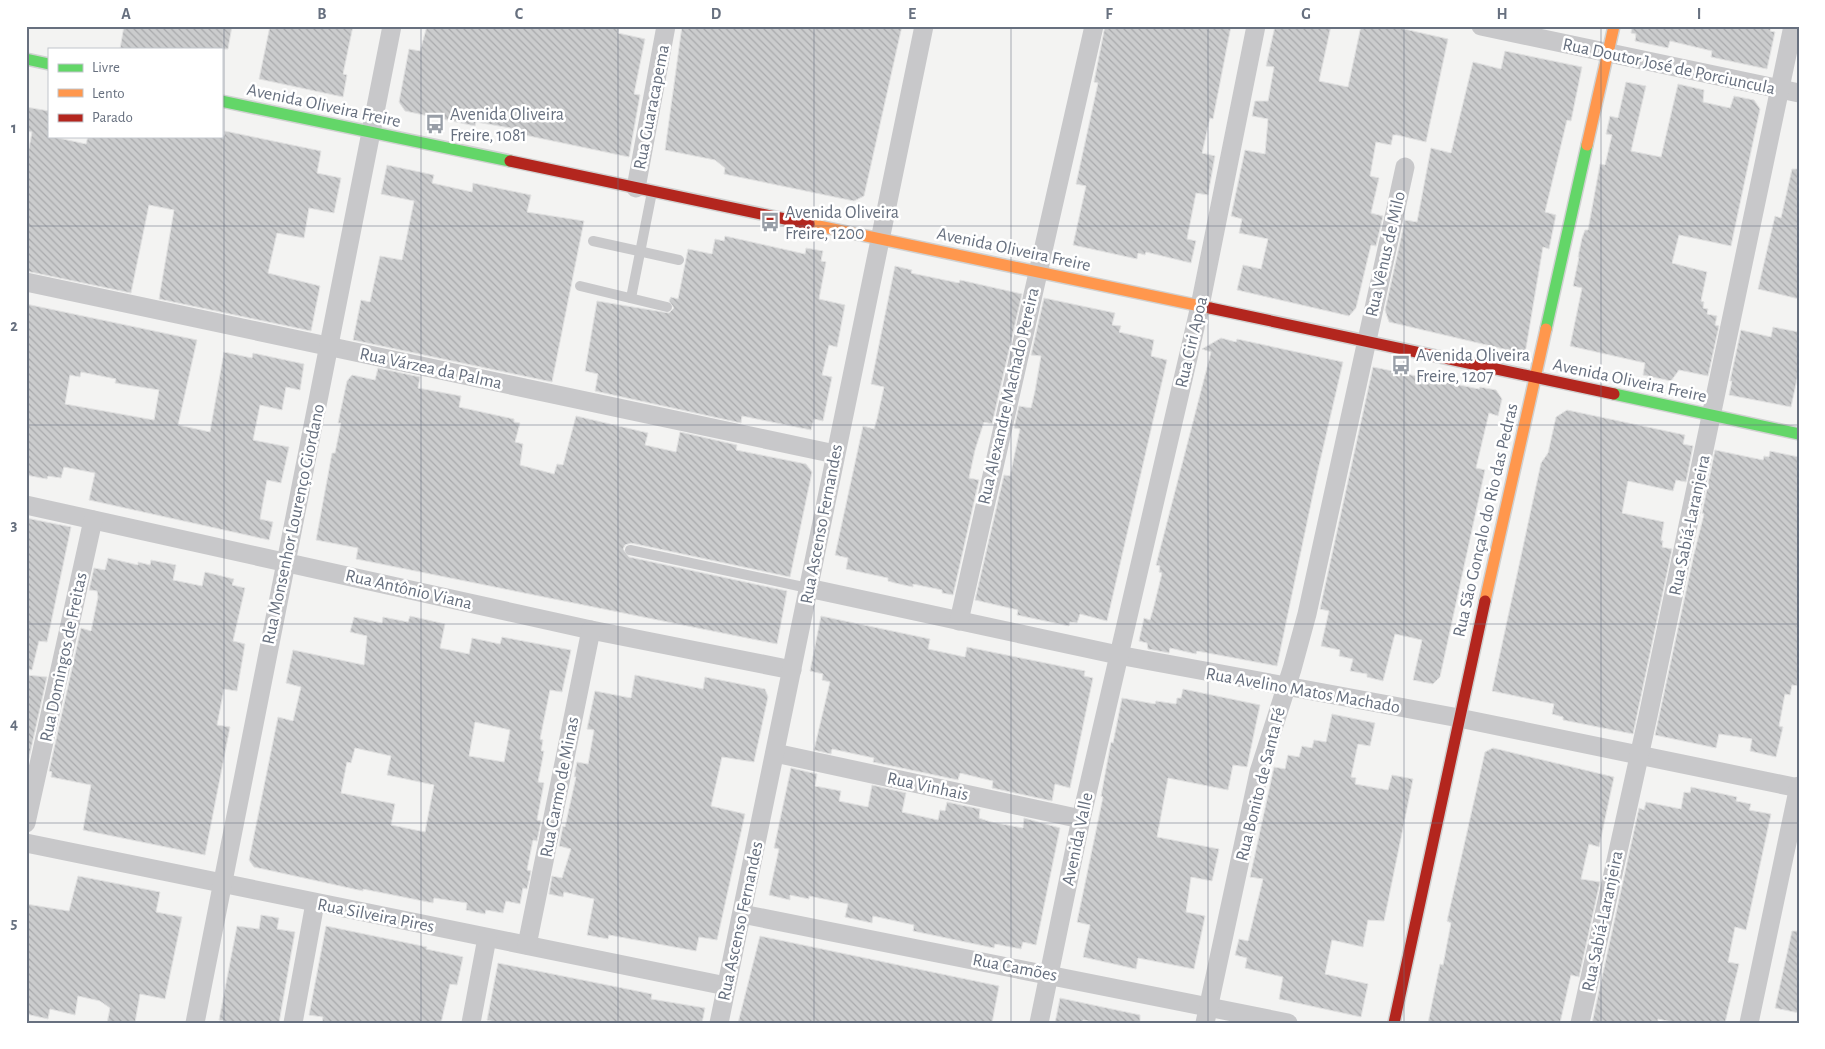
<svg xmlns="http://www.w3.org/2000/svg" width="1825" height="1049" viewBox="0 0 1825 1049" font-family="'Alegreya Sans',sans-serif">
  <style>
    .building { fill: url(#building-back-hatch); stroke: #e2e2e2; fill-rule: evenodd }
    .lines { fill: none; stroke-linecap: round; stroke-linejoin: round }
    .fast-casing { stroke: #d0d1d1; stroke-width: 14 }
    .slow-casing { stroke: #d0d1d1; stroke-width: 14 }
    .jam-casing { stroke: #d0d1d1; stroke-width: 14 }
    .lane { stroke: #c8c8ca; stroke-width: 10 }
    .street { stroke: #c8c8ca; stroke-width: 19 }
    .fast { stroke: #63d668; stroke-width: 11 }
    .slow { stroke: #ff974d; stroke-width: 11 }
    .jam { stroke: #b3261e; stroke-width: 11 }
    .grid { fill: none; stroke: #67707f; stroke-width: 1; stroke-opacity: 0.55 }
    .labels { text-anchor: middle; stroke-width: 5; stroke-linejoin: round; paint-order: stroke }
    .street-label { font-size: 18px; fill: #67707f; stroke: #fff }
    .poi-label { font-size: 18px; fill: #67707f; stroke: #fff; text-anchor: start }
    .neatline { fill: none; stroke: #67707f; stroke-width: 2 }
    .grid-label { font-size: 16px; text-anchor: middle; font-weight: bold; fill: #67707f }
  </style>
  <defs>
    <pattern id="building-back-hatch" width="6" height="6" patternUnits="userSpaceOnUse" patternTransform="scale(1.25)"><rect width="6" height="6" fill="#cbcccd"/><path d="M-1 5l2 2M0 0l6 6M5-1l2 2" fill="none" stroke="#a9aaac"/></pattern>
  </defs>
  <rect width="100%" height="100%" fill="#f3f3f2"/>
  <g class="building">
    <path d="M124,26H232L228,49H120Z"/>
    <path d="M270,26H353L343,74L347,75L343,97L259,79Z"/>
    <path d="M427,26H619L618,33L645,39L634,94L640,95L629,157L515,133L516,129L476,122L475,126L405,111L399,102L409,49L420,51Z"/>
    <path d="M682,26H902L864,196L854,201L724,174L725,168L715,160L665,150Z"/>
    <path d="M1105,26H1194L1208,29V26H1231L1213,119L1210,118L1202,153L1215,156L1208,195L1196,193L1187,239L1196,241L1191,263L1146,252L1145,255L1138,253L1137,259L1073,245L1086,186L1076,184L1098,83L1094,82Z"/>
    <path d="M1275,26H1331L1319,81L1348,87L1361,26H1391L1448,39L1426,142L1397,135H1393L1391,145L1376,142L1370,176L1379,178L1371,213L1383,216L1376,246L1371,245L1356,308L1349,316L1237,290L1243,265L1261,269L1268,239L1239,233L1242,219L1231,216L1245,150L1265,154L1268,119L1252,116L1255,101H1268L1274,67L1266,66Z"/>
    <path d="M1632,26H1761L1771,28L1770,31L1775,32L1767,69L1711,57L1712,51L1670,41L1668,48L1635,41L1636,34L1631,33Z"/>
    <path d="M1505,51L1582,67L1571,121L1567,120L1545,212L1556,215L1549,249L1543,247L1525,354L1389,322L1385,310L1405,220L1417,222L1431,148L1451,153L1473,62L1501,69Z"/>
    <path d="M1626,82L1646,86L1631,151L1661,157L1678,84L1704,90L1703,102L1730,108L1734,96L1754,100L1760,109L1731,246L1679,235L1672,263L1707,272L1701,301L1704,302L1703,308L1708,309L1707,314L1717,316L1715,325L1719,326L1708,376L1679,370L1671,381L1643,375L1645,363L1570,346L1582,288L1573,286L1579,257H1578L1582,238L1585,230H1588L1600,164L1605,165L1612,135L1606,134L1610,116L1618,118Z"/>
    <path d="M26,107L49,111V136L86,144L88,136H224L225,131L321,151L317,173L341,178L334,213L309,208L304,238L277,233L268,273L320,286L311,331L159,299L174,210L149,205L131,293L26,271V165L32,132L26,131Z"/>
    <path d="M387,165L434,175L432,183L472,192L473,183L531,195L527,212L584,221L552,382L353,340L361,300L370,302L380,256L402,260L414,201L381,194Z"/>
    <path d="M1792,169H1799V299L1758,289L1775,216L1781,218Z"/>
    <path d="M725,236L805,254L806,248L823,251L821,261L826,262L819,299L845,305L837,347L829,345L822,375L832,377L823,421L814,419L811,430L742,416L741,423L595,391L598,374L585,371L597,301L669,313L674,308L669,301L671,297L678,299L688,249L712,254L715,239L724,241Z"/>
    <path d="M895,266L912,270L911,273L959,283L960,280L1022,294L992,424L984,422L975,450L969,478L979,480L953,595L942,593V590L913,584V587L895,583L888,581V578L846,569L848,558L835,555L863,426L874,429L877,419L884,387L871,384Z"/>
    <path d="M1044,298L1115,313L1112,325L1121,326L1119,332L1154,340L1151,356L1167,360L1107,621L1080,614L1077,623L1070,622L1069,626L1017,615L1018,610L975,600L1004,475L1010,476L1020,429L1014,428L1019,406L1031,408L1035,391L1041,356L1031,355Z"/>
    <path d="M26,304L197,340L178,425L210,432L224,352L252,358L253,353L304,364L300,390L286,387L282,410L260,405L253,440L289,447L281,483L267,480L260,519L273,522L269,540L89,500L95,473L64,467L61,478L48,476L47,479L26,475ZM81,372L116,379L115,383L159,390L154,420L65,404L70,375L80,377Z"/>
    <path d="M1773,327L1799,332V370L1791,407L1729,395L1732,381H1730L1741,330L1771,337Z"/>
    <path d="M1221,338L1236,342L1237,339L1343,362L1318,470L1277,666L1197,651L1196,654L1170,648L1169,653L1148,649L1147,643L1139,641L1144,618L1150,620L1154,606L1162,573L1159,572L1160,566L1156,565L1211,352L1202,349Z"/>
    <path d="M1373,367L1479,389L1480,387L1496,390L1502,399L1498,416L1489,413L1476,468L1485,470L1440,677L1433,684L1413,680L1422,640L1395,634L1383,681L1367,677V674L1350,671L1353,659L1339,656L1340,650L1321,646L1329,611L1320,609Z"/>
    <path d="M378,368L420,377L418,388L461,396L459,407L514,419V422L520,423L515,442L523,444L520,465L554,474L557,464L563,465L576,416L648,433L645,445L676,452L680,432L737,445L736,450L806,464L812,472L790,577L631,543L625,545L623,549L629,557L787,591L777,644L356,559L358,548L316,540L332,453H335L341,423H338L347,381L352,375L375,380Z"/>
    <path d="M1567,410L1685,435L1683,444L1693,446L1686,482L1676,480L1673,491L1628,481L1622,513L1664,522L1661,540L1663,541L1662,547L1672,549L1633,734L1563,720V717L1552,714L1554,704L1492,691L1541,463L1548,453L1556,417Z"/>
    <path d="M1715,450L1763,460L1764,456L1769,457L1770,451L1799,457V686L1792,685L1790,695L1785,694L1779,726L1783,727L1776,757L1750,751L1752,739L1719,734L1716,748L1655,735L1694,554L1704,514L1702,513Z"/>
    <path d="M26,518L71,527L47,642L39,641L32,670L26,669Z"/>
    <path d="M108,558L138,565V562L150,565L151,560L176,565L173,580L202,586L205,572L234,579L232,585L245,588L233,641L245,644L237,691L224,689L217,725L230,727L205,855L83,830L91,785L51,777L52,772L49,771L81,628L91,631L98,597L97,591L89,590L94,568L105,570Z"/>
    <path d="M410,616L445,624L440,648L469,654L472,638L500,644L502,637L571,650L562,692L550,690L540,739L543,740L541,751H544L538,782L544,783L537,820L541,821L537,841L533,840L527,870L531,871L527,889L523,888L520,904L506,901L503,913L486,910L485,914L466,910L467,903L434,898L433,903L363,889V891L254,867L249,860L278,717L293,721L301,687L286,683L293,650L364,665L367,636L350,632L354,617L382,623L383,617L408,622ZM475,722L510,730L504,762L469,756ZM355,748L391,756L387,775L434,785L425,832L391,825L395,804L341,793L347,762L351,763Z"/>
    <path d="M821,616L930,639L928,649L965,657L967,647L1085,671L1084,676L1093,678L1070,788L1055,784L1052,801L992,788L993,781L960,773L958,780L873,762L874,758L832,749L831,754L814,750L830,682L822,680L823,674L810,671Z"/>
    <path d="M26,675L47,677L27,767H26Z"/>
    <path d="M635,675L703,689L705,677L765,689L768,697L754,762L722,757L711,806L745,814L717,940L699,937L696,951L609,935L608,939L587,935L594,899L564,892L563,897L549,894L552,876L562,878L571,849L559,846L563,826L565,827L576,777H574L577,762L588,764L594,730L587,729L595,691L631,698Z"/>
    <path d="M1183,689L1260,705L1247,767L1233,765L1228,790L1168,778L1157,837L1219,849L1212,881L1191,877L1186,912L1205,916L1194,969L1138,958L1136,969L1083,957L1090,925L1077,922L1103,797L1101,796L1111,742L1113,743L1122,698L1155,704L1156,701L1176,704L1177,698H1181Z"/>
    <path d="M1332,714L1375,723L1370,746L1358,744L1351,777L1356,778L1355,784L1388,790L1392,775L1413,779L1384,921L1368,920L1363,947L1332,940L1325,974L1368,984L1361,1017L1279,999L1283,977L1245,968L1247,958L1235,955L1239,939L1248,941L1263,879L1250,877L1274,767L1285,769L1288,755L1299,757L1302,746L1312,748L1314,740L1326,742Z"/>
    <path d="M1493,748L1614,777L1599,847L1589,844L1581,879L1600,882L1579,977L1571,975L1560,1023H1428L1440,964L1443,965L1451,923L1447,921L1485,752Z"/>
    <path d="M791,768L817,774L815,786L841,791L839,801L868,807L872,785L906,793L902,812L938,820L940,810L945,811L947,802L980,809L979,818L991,822L1023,828L1024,818L1060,828L1036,945L1023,942L1021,949L995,944L994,948L913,931L914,925L873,916L872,923L845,917L848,904L809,896V899L790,895V900L769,895L779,849L774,848Z"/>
    <path d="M1691,787L1737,797L1736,801L1751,804L1749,810L1771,814L1746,930L1735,927L1728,962L1739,964L1725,1023H1677L1658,1019V1023H1592L1639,808L1644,810L1646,802L1681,809L1684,792L1690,793Z"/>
    <path d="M78,876L160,892L156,912L182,917L165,999L140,994L135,1023H107L110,1008L100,1001L78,996L75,1015L50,1009L48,1019L26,1014V904L69,911Z"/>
    <path d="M261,915L279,918L277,929L295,932L279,1023H233L219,1020L237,926L259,929Z"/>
    <path d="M326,926L427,947L426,949L463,957L457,985L450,984L441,1023H322L323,1017L309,1015Z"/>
    <path d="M1792,931H1799V1013L1775,1008Z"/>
    <path d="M760,936L999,986L992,1023H738Z"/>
    <path d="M498,963L652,994L651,999L705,1008L702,1023H498L487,1020Z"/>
    <path d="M1060,998L1140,1015V1023H1099L1083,1020V1023H1055Z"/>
  </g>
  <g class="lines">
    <defs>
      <g id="fast">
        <path d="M26,59L49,64"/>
        <path d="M221,101L510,161"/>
        <path d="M1546,329L1587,145"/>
        <path d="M1614,394L1799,434"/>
      </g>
      <g id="slow">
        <path d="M1587,145L1614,26"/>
        <path d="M809,224L1210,308"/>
        <path d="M1485,601L1546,329"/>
      </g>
      <g id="jam">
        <path d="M510,161L809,224"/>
        <path d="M1210,308L1614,394"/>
        <path d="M1394,1023L1485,601"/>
      </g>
    </defs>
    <use href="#fast" class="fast-casing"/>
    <use href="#slow" class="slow-casing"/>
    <use href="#jam" class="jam-casing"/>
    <g class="lane">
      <path d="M593,241L679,260"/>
      <path d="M580,286L667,307"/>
      <path d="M631,298L652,192"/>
      <path d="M630,550L808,588"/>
    </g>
    <g class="street">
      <path d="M1481,26L1799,93"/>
      <path d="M636,188L666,26"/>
      <path d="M26,282L835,454"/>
      <path d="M26,505L591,630L792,670"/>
      <path d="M808,588L1118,655L1459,718L1799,788"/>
      <path d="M959,621L1094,26"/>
      <path d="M775,753L1081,819"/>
      <path d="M26,823L93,520"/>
      <path d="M26,843L726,986"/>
      <path d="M742,914L1288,1023"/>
      <path d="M527,945L591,630"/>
      <path d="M195,1023L392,26"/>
      <path d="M293,1023L315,903"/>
      <path d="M471,1023L487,938"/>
      <path d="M719,1023L924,26"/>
      <path d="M1039,1023L1081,819L1200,306L1256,26"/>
      <path d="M1205,1023L1259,772L1292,669L1307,614L1405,167"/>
      <path d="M1580,1023L1648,716L1793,26"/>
      <path d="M1749,1023L1799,786"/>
    </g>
    <use href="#fast" class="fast"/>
    <use href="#slow" class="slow"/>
    <use href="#jam" class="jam"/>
  </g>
  <path class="grid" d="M224,26V1023M421,26V1023M618,26V1023M814,26V1023M1011,26V1023M1208,26V1023M1404,26V1023M1601,26V1023M26,226H1799M26,425H1799M26,624H1799M26,823H1799"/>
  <defs>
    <symbol id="bus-bare" viewBox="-9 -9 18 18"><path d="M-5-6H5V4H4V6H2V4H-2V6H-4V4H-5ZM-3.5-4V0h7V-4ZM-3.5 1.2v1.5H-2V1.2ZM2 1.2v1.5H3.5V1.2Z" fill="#989ea7" stroke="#fff" stroke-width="2.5" paint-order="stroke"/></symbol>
  </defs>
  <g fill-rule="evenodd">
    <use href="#bus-bare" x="421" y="110" width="28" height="28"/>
    <use href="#bus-bare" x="756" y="208" width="28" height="28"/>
    <use href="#bus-bare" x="1387" y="351" width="28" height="28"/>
  </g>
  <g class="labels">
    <g class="street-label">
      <text transform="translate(1669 66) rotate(12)" y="6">Rua Doutor José de Porciuncula</text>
      <text transform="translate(324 105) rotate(12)" y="6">Avenida Oliveira Freire</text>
      <text transform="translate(651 107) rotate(-79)" y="6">Rua Guaracapema</text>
      <text transform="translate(1014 249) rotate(12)" y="6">Avenida Oliveira Freire</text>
      <text transform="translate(1385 254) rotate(-77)" y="6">Rua Vênus de Milo</text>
      <text transform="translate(1191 342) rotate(-77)" y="6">Rua Ciri Apoa</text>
      <text transform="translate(431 368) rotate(12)" y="6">Rua Várzea da Palma</text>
      <text transform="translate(1630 380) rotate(12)" y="6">Avenida Oliveira Freire</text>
      <text transform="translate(1008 396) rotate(-77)" y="6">Rua Alexandre Machado Pereira</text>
      <text transform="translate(1485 520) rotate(-77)" y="6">Rua São Gonçalo do Rio das Pedras</text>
      <text transform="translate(293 524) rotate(-78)" y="6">Rua Monsenhor Lourenço Giordano</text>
      <text transform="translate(821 524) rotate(-79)" y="6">Rua Ascenso Fernandes</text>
      <text transform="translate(1689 525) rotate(-78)" y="6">Rua Sabiá-Laranjeira</text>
      <text transform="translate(409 589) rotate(13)" y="6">Rua Antônio Viana</text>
      <text transform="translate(63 657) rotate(-78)" y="6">Rua Domingos de Freitas</text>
      <text transform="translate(1303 690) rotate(10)" y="6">Rua Avelino Matos Machado</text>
      <text transform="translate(1260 784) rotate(-76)" y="6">Rua Bonito de Santa Fé</text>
      <text transform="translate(928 786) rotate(12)" y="6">Rua Vinhais</text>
      <text transform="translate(559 787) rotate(-79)" y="6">Rua Carmo de Minas</text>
      <text transform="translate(1077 839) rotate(-78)" y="6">Avenida Valle</text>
      <text transform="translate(376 915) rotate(11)" y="6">Rua Silveira Pires</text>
      <text transform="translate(740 921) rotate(-78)" y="6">Rua Ascenso Fernandes</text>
      <text transform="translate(1602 921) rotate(-78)" y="6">Rua Sabiá-Laranjeira</text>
      <text transform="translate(1015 967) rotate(11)" y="6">Rua Camões</text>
    </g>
    <g class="poi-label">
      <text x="450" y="120">Avenida Oliveira<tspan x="450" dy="21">Freire, 1081</tspan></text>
      <text x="785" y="218">Avenida Oliveira<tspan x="785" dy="21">Freire, 1200</tspan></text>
      <text x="1416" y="361">Avenida Oliveira<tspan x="1416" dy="21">Freire, 1207</tspan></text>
    </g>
  </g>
  <rect width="1825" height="1049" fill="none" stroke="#ffffff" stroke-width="55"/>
  <rect x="48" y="48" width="175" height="90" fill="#ffffff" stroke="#c2c6cc"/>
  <rect x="58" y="64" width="25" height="8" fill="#63d668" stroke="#c2c6cc"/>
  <text x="92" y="72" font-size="15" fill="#67707f">Livre</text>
  <rect x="58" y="89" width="25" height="8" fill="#ff974d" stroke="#c2c6cc"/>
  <text x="92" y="98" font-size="15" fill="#67707f">Lento</text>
  <rect x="58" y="114" width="25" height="8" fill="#b3261e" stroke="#c2c6cc"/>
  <text x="92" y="122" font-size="15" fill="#67707f">Parado</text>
  <rect x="28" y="28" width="1770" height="994" class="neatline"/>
  <g class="grid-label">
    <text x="126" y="19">A</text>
    <text x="322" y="19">B</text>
    <text x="519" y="19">C</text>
    <text x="716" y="19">D</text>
    <text x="912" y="19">E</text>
    <text x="1109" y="19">F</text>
    <text x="1306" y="19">G</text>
    <text x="1502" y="19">H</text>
    <text x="1699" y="19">I</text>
    <text x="14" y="133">1</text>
    <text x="14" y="331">2</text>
    <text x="14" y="530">3</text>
    <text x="14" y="729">4</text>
    <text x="14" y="928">5</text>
  </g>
</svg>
